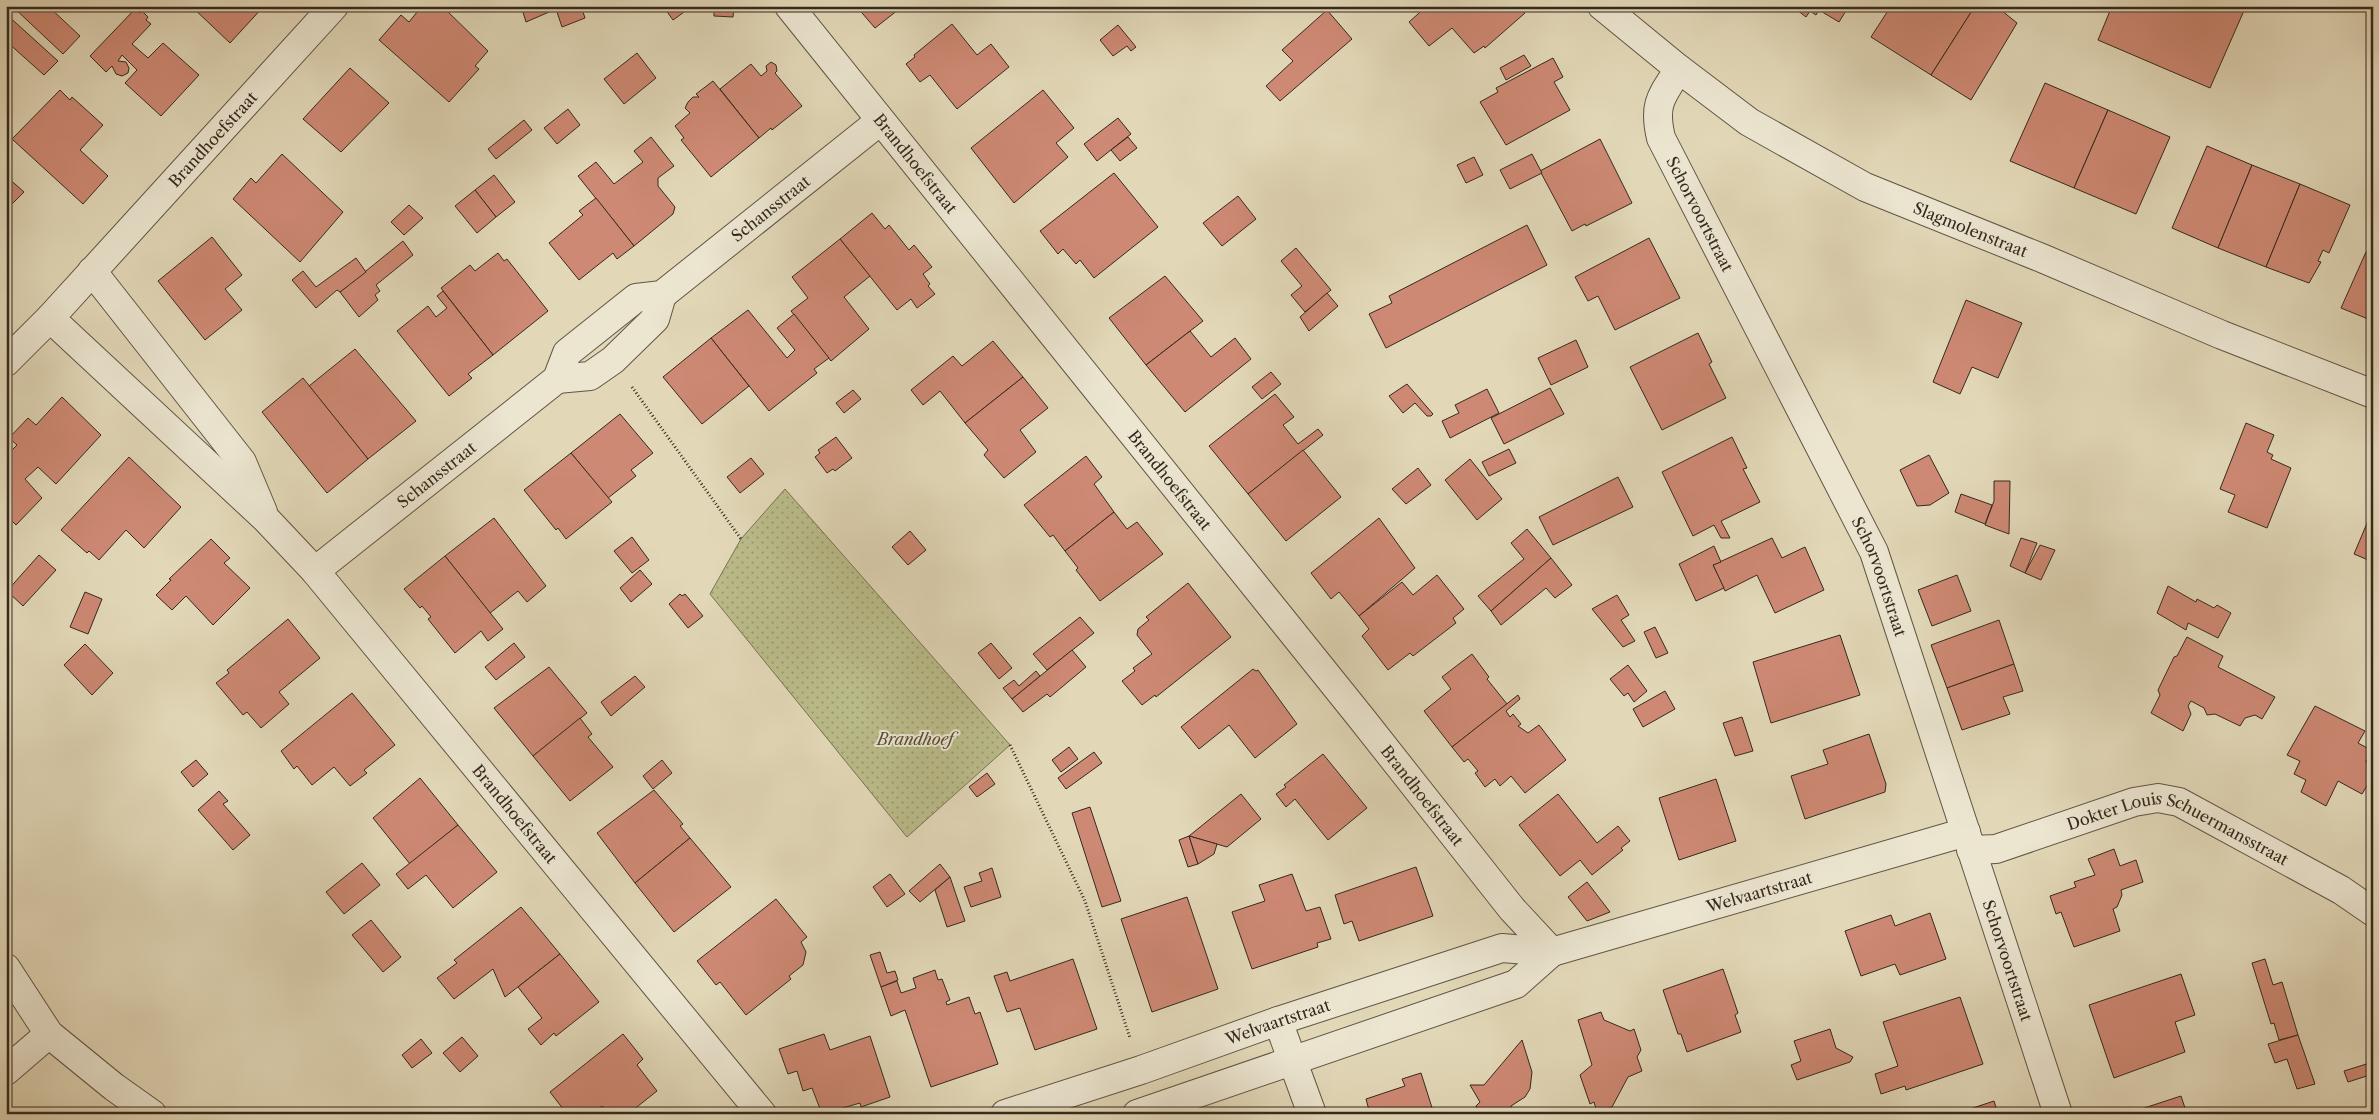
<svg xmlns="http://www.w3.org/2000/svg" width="2379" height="1120" viewBox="0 0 2379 1120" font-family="'Libre Caslon Text',serif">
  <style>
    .grass { fill: url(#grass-dots); stroke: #787254 }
    .building { fill: #ce8974; stroke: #35291e }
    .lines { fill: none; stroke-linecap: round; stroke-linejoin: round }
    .minor-casing { stroke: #605544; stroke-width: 30 }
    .tertiary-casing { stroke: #605544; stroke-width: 30 }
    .path { stroke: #35291e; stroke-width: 3; stroke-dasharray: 1 2.5; stroke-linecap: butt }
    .minor { stroke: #ece6d1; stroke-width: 28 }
    .tertiary { stroke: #ece6d1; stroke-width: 28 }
    .labels { text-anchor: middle; stroke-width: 4; stroke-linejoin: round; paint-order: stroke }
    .street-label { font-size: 16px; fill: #35291e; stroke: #ece6d1 }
    .park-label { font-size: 16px; font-style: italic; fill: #564e39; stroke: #ece6d1 }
  </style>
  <defs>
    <pattern id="grass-dots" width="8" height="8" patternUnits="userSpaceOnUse" patternTransform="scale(1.25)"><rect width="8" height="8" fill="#babc8a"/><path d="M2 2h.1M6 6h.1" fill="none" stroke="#989970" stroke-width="1.8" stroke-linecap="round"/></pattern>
  </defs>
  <rect width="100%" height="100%" fill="#e2d8b8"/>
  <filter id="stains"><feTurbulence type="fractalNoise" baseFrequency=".004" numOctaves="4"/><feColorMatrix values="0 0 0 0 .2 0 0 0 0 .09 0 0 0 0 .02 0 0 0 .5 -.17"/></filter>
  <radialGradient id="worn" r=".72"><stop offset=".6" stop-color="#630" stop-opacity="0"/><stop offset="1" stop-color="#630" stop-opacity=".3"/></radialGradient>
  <path class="grass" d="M785,489L1010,745L907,837L710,594L741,539Z"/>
  <g class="building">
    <path d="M12,6H48L80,36L63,54Z"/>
    <path d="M191,6H264L230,43Z"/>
    <path d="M422,6H442L488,51L475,66L479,69L449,102L379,40L401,15L409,22Z"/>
    <path d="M521,6H581L585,18L562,27L556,9L526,22Z"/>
    <path d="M663,6H690L691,7L673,20Z"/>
    <path d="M714,6H734L733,17L714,16Z"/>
    <path d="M856,6H903L875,28Z"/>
    <path d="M1427,6H1519L1525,13L1485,48L1484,46L1474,53L1452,28L1429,46L1409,22Z"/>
    <path d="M1792,6H1849L1839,22L1819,10L1816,15L1810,11L1806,17Z"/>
    <path d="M1891,6H1956L1960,8L1961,6H1975L1931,75L1871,37Z"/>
    <path d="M1975,6H1996L2017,23L1971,100L1931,75Z"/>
    <path d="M2112,6H2246L2210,88L2098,40Z"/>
    <path d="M135,9L140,13L142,11L148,17L146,20L151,24L132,44L148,58L163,43L199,75L161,116L125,83L137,70L122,55L118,61L126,62L129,68L128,73L122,76L116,74L112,66L106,72L90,56Z"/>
    <path d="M1327,10L1352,39L1280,101L1266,86L1293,61L1282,50Z"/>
    <path d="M6,14L58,61L44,75L6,41Z"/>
    <path d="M952,24L977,55L991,44L1009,67L957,109L930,75L920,82L906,64L915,57L914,55Z"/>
    <path d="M1118,25L1136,47L1131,51L1127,46L1113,56L1100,40Z"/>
    <path d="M637,53L656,78L624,104L604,79Z"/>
    <path d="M1524,55L1531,66L1506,80L1500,68Z"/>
    <path d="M1553,58L1563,77L1554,82L1570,110L1506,145L1480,102L1498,92L1496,88Z"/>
    <path d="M771,62L776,65L777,71L775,73L802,106L772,130L771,128L759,138L720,89L751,64L761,76L767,71L766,66Z"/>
    <path d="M350,68L389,103L341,152L303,119Z"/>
    <path d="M713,81L759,138L711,177L681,140L684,138L675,126L690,113L685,108L688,102L693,97H699L696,94Z"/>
    <path d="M2045,83L2108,110L2074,188L2010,161Z"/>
    <path d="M60,90L70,100L72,97L103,125L80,150L108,176L83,204L12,139Z"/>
    <path d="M1043,90L1074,128L1056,143L1068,157L1014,203L971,148Z"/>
    <path d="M568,109L580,125L557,144L544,128Z"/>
    <path d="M2108,110L2170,137L2136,214L2074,188Z"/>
    <path d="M1118,118L1131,134L1097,161L1084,144Z"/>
    <path d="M524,120L532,130L496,159L488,149Z"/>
    <path d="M651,137L674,166L658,178V186L675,207L673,214L634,246L578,176L596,162L614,184L643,162L634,151Z"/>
    <path d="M1128,137L1137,148L1120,161L1111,150Z"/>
    <path d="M1600,139L1632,203L1586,226L1585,224L1572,231L1540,171Z"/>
    <path d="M2207,146L2252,165L2218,248L2172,228Z"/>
    <path d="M282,154L343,212L300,262L233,199L251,178L256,183Z"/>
    <path d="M1532,154L1542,173L1510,189L1500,170Z"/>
    <path d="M1474,157L1483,175L1466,183L1457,165Z"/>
    <path d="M2252,165L2300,184L2266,267L2218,248Z"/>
    <path d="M1114,173L1158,227L1094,278L1080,260L1076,264L1063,249L1058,254L1040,231Z"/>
    <path d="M494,175L515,202L496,217L475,190Z"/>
    <path d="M6,176L24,192L6,210Z"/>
    <path d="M2300,184L2350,205L2329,253L2323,250L2318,261L2321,262L2309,283L2266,267Z"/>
    <path d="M475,190L496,217L477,233L455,206Z"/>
    <path d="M1238,196L1256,219L1222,246L1203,223Z"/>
    <path d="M596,198L634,246L617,259L613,253L579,280L549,243L583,215L579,211Z"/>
    <path d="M409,205L423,218L404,235L391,222Z"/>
    <path d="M872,213L885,229L889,225L909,250L914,245L932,267L923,274L930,284L928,286L935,294L917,308L911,299L897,310L840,239Z"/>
    <path d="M1527,225L1547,265L1386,348L1369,314L1392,303L1389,296Z"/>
    <path d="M212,237L242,275L225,289L242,310L205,340L158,281Z"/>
    <path d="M1649,238L1680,298L1615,330L1598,296L1588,301L1575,277Z"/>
    <path d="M840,239L870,276L844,297L869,329L831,361L791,311L808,298L792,277Z"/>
    <path d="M403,241L413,255L376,285L380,291L375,295L378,300L359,317L340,292Z"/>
    <path d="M1296,248L1331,290L1305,312L1291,295L1302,286L1281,261Z"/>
    <path d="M2373,250V321L2341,308L2366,252Z"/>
    <path d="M498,253L504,261L507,259L548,311L493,355L441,288L470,265L475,271Z"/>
    <path d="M356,258L366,272L340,292L337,290L316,308L292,280L303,271L316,287Z"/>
    <path d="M1165,276L1203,321L1146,365L1109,318Z"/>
    <path d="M443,291L493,355L468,374L472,378L449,396L397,331L428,306L436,317L447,308L437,296Z"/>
    <path d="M1327,293L1338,306L1309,331L1300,317Z"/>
    <path d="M1966,300L2022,323L1998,378L1972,367L1960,394L1933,382Z"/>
    <path d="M748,310L787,358L795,350L777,328L794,314L829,358L814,369L817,373L769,411L711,338Z"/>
    <path d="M1190,331L1211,357L1235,338L1251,359L1185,412L1146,365Z"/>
    <path d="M1698,333L1712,362L1709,364L1726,398L1662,430L1630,367Z"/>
    <path d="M711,338L749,386L702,424L663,377Z"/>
    <path d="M1576,340L1588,367L1551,385L1538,358Z"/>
    <path d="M993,341L1023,377L965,423L940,391L923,405L911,390L953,356L962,366Z"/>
    <path d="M355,349L416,421L368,459L309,386Z"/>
    <path d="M1271,372L1281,384L1262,399L1252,387Z"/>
    <path d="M1023,377L1048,408L1020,430L1036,452L1004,478L984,455L988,450L965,423Z"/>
    <path d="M303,378L368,459L327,493L262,412Z"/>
    <path d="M1407,384L1433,414L1431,416H1427L1415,403L1403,413L1389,396Z"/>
    <path d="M1550,388L1564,414L1504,444L1491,418Z"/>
    <path d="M1487,389L1499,413L1450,438L1442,421L1459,413L1455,405Z"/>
    <path d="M853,390L861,399L844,413L836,403Z"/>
    <path d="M1275,394L1294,417L1283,425L1298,444L1318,429L1323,435L1248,494L1209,446Z"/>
    <path d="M62,397L101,435L56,484L38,467L25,479L42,498L16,525L6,515V456L17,445L9,438L28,418L36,425Z"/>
    <path d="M620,414L653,453L631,470L636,476L608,498L571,453Z"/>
    <path d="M2246,423L2274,435L2267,452L2273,455L2271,459L2291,468L2267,528L2228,512L2235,495L2220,489Z"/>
    <path d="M836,437L852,458L835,471L833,469L827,473L815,457L820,453L818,450Z"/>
    <path d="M1732,437L1747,468L1743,469L1760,502L1721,521L1730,538H1721L1714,525L1693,536L1662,472Z"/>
    <path d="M1509,449L1516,463L1489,476L1482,462Z"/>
    <path d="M1303,450L1341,497L1286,541L1248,494Z"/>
    <path d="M571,453L612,502L566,539L558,528L556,530L524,490Z"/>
    <path d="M1929,455L1949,493L1930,505L1917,506L1900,470Z"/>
    <path d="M1086,456L1102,477L1094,484L1114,512L1065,551L1053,535L1050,537L1024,505Z"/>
    <path d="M129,457L181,507L144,548L126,530L99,560L89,551L87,553L61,530Z"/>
    <path d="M751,458L764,474L740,493L727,477Z"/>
    <path d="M1470,459L1502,499L1477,520L1445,480Z"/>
    <path d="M1418,468L1431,485L1406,504L1392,489Z"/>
    <path d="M1618,477L1633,507L1553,545L1539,517Z"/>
    <path d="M1994,481H2010L2009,534L1985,525L1994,501Z"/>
    <path d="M1961,494L1992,505L1985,524L1955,512Z"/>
    <path d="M2373,509V562L2354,554Z"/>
    <path d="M1114,512L1127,529L1137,522L1163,554L1100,601L1076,570L1078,568L1065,551Z"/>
    <path d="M494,518L546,586L527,602L518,591L490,613L445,556Z"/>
    <path d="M1379,518L1415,568L1359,616L1339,592L1331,599L1311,573Z"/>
    <path d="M1527,529L1551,558L1491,611L1478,596L1524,559L1511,543Z"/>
    <path d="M910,531L926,550L908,565L892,547Z"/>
    <path d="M632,537L649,560L632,573L614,551Z"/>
    <path d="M1772,538L1782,558L1805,547L1824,590L1775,613L1757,575L1725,591L1713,565Z"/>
    <path d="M2021,538L2037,543L2025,573L2010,566Z"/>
    <path d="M211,539L230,558L224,563L250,588L213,625L186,596L172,610L156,595L171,580L169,579Z"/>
    <path d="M2040,545L2055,550L2041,580L2025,573Z"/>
    <path d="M1714,546L1721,562L1713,565L1724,588L1696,601L1679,564Z"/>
    <path d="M39,555L56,570L23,606L7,591Z"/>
    <path d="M445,556L503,629L488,641L481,631L455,653L428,619L431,617L422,606L420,608L404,589Z"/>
    <path d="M1551,558L1572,585L1555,598L1546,588L1501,625L1491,611Z"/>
    <path d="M640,570L652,584L631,602L620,588Z"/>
    <path d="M1437,575L1464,609L1453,618L1456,623L1413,656L1410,653L1388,670L1362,636L1369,629L1359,616L1402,582L1413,595Z"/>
    <path d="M1957,575L1971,611L1932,626L1918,590Z"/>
    <path d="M1188,583L1231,637L1156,697L1155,695L1142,705L1122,681L1135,671L1133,668L1152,654L1137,635L1138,629L1149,620L1146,617Z"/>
    <path d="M2168,586L2196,602L2197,599L2214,608L2217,605L2231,613L2218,638L2188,623L2186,630L2157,613Z"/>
    <path d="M85,592L102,599L88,634L70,627Z"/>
    <path d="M680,594L682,596L685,594L703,616L688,628L669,604Z"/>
    <path d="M1617,595L1629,615L1621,620L1635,641L1623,647L1592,609Z"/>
    <path d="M1080,617L1094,633L1047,670L1033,654Z"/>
    <path d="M288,619L320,658L279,692L289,704L261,728L247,712L243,715L216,683L229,673L227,670Z"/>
    <path d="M1999,620L2014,664L1947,688L1931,645Z"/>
    <path d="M1655,627L1668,653L1656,658L1644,632Z"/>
    <path d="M1840,635L1860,695L1771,723L1753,662Z"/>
    <path d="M2187,637L2223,656L2218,667L2275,697L2262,719L2255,715L2245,718L2240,726L2215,714L2207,715L2204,708L2191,701L2188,706L2191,714L2183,731L2151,713L2160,695L2158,690L2174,657L2177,656Z"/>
    <path d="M514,643L525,657L496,680L485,667Z"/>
    <path d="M991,643L1012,668L999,679L978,653Z"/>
    <path d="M85,644L113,673L92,695L64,665Z"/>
    <path d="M1072,650L1086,667L1050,697L1047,694L1023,712L1012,699Z"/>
    <path d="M1472,654L1489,677L1487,679L1507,704L1452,747L1424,711L1451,689L1442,677Z"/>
    <path d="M2014,664L2023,691L2003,697L2010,714L1962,730L1947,688Z"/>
    <path d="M1628,665L1647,691L1634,702L1628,693L1624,696L1610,679Z"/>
    <path d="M549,667L587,713L533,756L494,708Z"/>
    <path d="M1253,669L1256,671L1258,670L1297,724L1255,758L1229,725L1199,749L1181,727Z"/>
    <path d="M1036,671L1040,676L1012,699L1003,688L1014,680L1019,686Z"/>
    <path d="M635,676L645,687L611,716L601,702Z"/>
    <path d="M1665,691L1675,709L1643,727L1633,709Z"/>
    <path d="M352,693L395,745L364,770L367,773L350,786L334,767L312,785L297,766L294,769L281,751Z"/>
    <path d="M1518,695L1520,699L1506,711L1510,717L1513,714L1521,724L1518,726L1528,733L1539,725L1566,760L1525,793L1511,776L1500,786L1495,779L1485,787L1475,773L1478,771L1468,759L1464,762L1452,747Z"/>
    <path d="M2315,706L2365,731L2358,743L2371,750L2366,762L2373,766V776L2362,794L2338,781L2326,806L2301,792L2306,780L2294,774L2300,761L2287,755Z"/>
    <path d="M1742,717L1753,751L1735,756L1723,723Z"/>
    <path d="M580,718L592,734L588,737L613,767L570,801L533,756Z"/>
    <path d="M1869,734L1886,784L1885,792L1805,819L1791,776L1828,764L1823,750Z"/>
    <path d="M1069,747L1078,759L1061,772L1052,760Z"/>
    <path d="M1094,752L1102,763L1066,789L1058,778Z"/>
    <path d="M1323,754L1367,808L1328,840L1295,799L1286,807L1276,794L1286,787L1284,785Z"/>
    <path d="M196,760L208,774L193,787L181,772Z"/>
    <path d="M662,760L672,773L653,789L643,776Z"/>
    <path d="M987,773L995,784L977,797L969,787Z"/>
    <path d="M420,778L458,825L410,864L373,818Z"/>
    <path d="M1716,779L1736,841L1679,860L1659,798Z"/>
    <path d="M654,790L683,824L680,826L690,838L635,883L597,833Z"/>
    <path d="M219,791L228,801L223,804L250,835L233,850L198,810Z"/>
    <path d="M1241,794L1261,819L1227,847L1189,836Z"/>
    <path d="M1558,794L1597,843L1618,826L1630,841L1621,848L1623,850L1592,875L1580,860L1560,876L1519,825Z"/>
    <path d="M1090,807L1121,901L1102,907L1072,813Z"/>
    <path d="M458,825L497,872L453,908L426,875L408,889L396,874Z"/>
    <path d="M1189,836L1198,864L1188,867L1179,840Z"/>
    <path d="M1189,836L1217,844L1214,854L1198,864Z"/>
    <path d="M690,838L731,887L674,932L635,883Z"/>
    <path d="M2114,849L2120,866L2136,860L2143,882L2121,890L2122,895L2117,907L2113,909L2120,931L2074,947L2061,912L2056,914L2050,896L2076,887L2074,882L2095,875L2088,859Z"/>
    <path d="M362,863L380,885L344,914L326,892Z"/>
    <path d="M940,864L950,877L920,902L909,891Z"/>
    <path d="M1416,867L1433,916L1359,941L1352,921L1344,924L1335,895Z"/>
    <path d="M992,868L1001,897L971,907L964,887L982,881L979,873Z"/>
    <path d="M890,874L905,894L887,907L873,887Z"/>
    <path d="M1292,874L1306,911L1320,907L1331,939L1317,943L1318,947L1252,969L1232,912L1265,901L1259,885Z"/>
    <path d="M950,877L965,921L947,927L935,890Z"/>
    <path d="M1587,882L1610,912L1587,921L1568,897Z"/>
    <path d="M1187,897L1218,989L1152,1012L1121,919Z"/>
    <path d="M776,899L807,937L801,942L806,952L803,965L789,976L791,979L746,1015L720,982L716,985L697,961Z"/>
    <path d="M521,907L560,954L505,997L493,969L454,999L437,978L457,963L454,960Z"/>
    <path d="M1930,913L1946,959L1900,975L1895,964L1861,976L1845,931L1891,915L1895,926Z"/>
    <path d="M371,920L401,957L383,972L352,935Z"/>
    <path d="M880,952L887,973L895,971L898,980L881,987L870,955Z"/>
    <path d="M560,954L599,1002L556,1036L554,1033L541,1045L528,1029L542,1018L518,987Z"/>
    <path d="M1073,959L1097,1029L1035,1050L1020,1008L1007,1012L994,976L1007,972L1010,981Z"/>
    <path d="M2265,959L2273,985L2282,982L2298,1035L2279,1040L2274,1023L2271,1024L2252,963Z"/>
    <path d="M1723,969L1738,1013L1735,1015L1741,1032L1687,1052L1681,1034H1678L1663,990Z"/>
    <path d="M935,970L938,980L942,979L950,1000L946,1002L947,1005L969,997L975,1014L980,1012L998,1064L931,1087L905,1010L891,1016L881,987L897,981L901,993L916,988L913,978Z"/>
    <path d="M2181,974L2195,1015L2175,1022L2185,1052L2114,1078L2089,1005Z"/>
    <path d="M1960,997L1983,1064L1906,1090L1905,1086L1881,1094L1875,1074L1898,1066L1883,1022Z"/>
    <path d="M1601,1012L1604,1020L1630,1031L1634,1029L1641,1050L1637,1057L1642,1071L1628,1077L1612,1107L1597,1112L1594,1102L1590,1104L1580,1075L1592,1065L1578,1020Z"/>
    <path d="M1830,1029L1836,1048L1853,1057L1850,1062L1797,1080L1791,1065L1801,1061L1794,1041Z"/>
    <path d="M623,1034L643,1059L637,1065L657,1091L628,1114H608L602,1106L593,1114H567L550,1092Z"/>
    <path d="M824,1034L830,1050L870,1036L890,1097L861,1107L860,1103L822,1114L812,1088L803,1091L797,1071L788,1074L779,1049Z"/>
    <path d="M2298,1035L2315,1084L2297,1089L2287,1059L2275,1063L2268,1044Z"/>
    <path d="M462,1037L478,1056L460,1072L443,1053Z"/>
    <path d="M421,1039L432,1053L412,1068L402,1055Z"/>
    <path d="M1522,1040L1532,1072L1530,1089L1525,1097L1511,1106V1114H1479L1476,1106L1480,1102L1470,1085H1484Z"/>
    <path d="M2373,1062V1074L2348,1082L2344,1071Z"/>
    <path d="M1421,1073L1434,1114H1370L1366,1099L1405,1086L1402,1079Z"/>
    <path d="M2181,1096L2187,1114H2129V1113Z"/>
    <path d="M1994,1101L1998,1114H1955Z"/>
  </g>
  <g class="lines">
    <defs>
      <g id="minor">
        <path id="s1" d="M789,6L1362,719L1512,909L1552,952"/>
        <path id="s2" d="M1679,69C1661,97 1653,104 1661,138L1874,552L2058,1114"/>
        <path d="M92,271L242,462L263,512"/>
        <path id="s3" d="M50,318L265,518L315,571L762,1114"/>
        <path id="s4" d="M6,362L50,318L334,6"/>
        <path d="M557,379L590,376L613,360L655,319L662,295"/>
        <path id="s5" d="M315,571L557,379L567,353L636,298L662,295L880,121"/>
        <path id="s6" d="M1971,850L1996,849L2134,802L2158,798L2179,802L2341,890L2373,912"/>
        <path d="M6,968L49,1034L114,1087L152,1114"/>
        <path d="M1278,1021L1312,1114"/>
        <path d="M6,1071L49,1034"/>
        <path id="s7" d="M1005,1114L1141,1070L1278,1021L1502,948L1552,952L1966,832"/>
        <path d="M1137,1114L1516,984L1552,952"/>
      </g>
      <g id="tertiary">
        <path id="s8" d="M1602,6L1679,69L1749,122L1865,187L2044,259L2222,335L2373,394"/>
      </g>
    </defs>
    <use href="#minor" class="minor-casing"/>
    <use href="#tertiary" class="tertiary-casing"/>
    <g class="path">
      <path d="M632,387L741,539"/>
      <path d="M1010,745L1085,901L1130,1038"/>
    </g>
    <use href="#minor" class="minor"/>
    <use href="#tertiary" class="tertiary"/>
  </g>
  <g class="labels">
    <g class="street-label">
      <text dy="6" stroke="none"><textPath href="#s4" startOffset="304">Brandhoefstraat</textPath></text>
      <text dy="6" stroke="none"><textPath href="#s1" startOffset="202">Brandhoefstraat</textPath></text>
      <text dy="6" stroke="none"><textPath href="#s5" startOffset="590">Schansstraat</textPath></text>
      <text dy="6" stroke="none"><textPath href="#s2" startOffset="160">Schorvoortstraat</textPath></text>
      <text dy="6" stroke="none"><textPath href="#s8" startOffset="434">Slagmolenstraat</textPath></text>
      <text dy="6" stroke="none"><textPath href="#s5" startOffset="155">Schansstraat</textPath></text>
      <text dy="6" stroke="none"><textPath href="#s1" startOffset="608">Brandhoefstraat</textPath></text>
      <text dy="6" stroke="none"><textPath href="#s2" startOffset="565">Schorvoortstraat</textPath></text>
      <text dy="6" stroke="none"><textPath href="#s1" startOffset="1012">Brandhoefstraat</textPath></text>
      <text dy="6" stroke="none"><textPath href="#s3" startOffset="681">Brandhoefstraat</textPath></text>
      <text dy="6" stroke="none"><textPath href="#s6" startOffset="220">Dokter Louis Schuermansstraat</textPath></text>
      <text dy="6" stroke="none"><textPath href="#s7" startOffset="790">Welvaartstraat</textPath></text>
      <text dy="6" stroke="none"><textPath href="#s2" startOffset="970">Schorvoortstraat</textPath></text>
      <text dy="6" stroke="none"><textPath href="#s7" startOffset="288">Welvaartstraat</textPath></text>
    </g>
    <g class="park-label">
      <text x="915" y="745">Brandhoef</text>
    </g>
  </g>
  <rect width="2379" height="1120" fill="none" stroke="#e2d8b8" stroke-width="25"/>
  <rect x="8" y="8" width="2364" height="1105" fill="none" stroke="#35291e" stroke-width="2.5"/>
  <rect x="12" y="12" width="2354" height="1095" fill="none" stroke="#35291e"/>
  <rect width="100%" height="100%" filter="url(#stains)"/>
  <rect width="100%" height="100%" fill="url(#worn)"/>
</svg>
